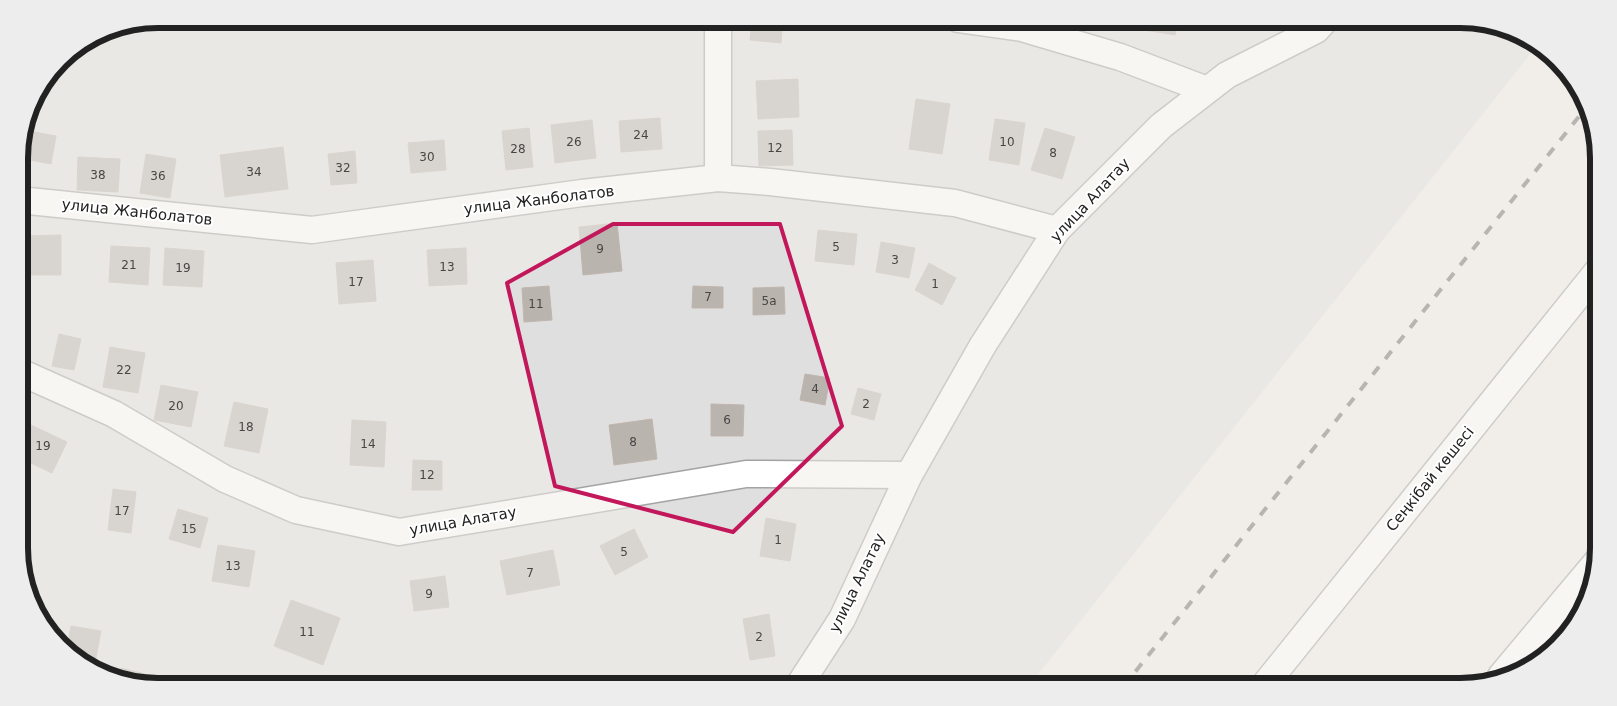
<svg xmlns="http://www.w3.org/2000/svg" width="1617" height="706" viewBox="0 0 1617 706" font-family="'DejaVu Sans',sans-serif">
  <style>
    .residential { fill: #e0dfdf }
    .building { fill: #bab4af; stroke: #c1b5ad }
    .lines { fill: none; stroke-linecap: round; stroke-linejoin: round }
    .minor-casing { stroke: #a3a3a3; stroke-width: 29 }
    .minor { stroke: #fff; stroke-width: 26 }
    .rail { stroke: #707070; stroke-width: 4; stroke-dasharray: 10 10; stroke-linecap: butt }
    .marked { fill: none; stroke: #c2185b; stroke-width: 4; stroke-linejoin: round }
    .labels { text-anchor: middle; stroke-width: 4; stroke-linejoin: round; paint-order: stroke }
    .number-label { font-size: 12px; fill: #484645 }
    .street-label { font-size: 15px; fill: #222; stroke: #fff }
    .rim { fill: none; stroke: #222; stroke-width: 6 }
  </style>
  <rect width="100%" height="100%" fill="#f1eeea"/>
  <path class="residential" d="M158,19H1459L1512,29L1536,47L1028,687H158L105,677L48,633L20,567L19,148L33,96L66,53L105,29Z"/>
  <g class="building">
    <path d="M752,19H783L781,43L750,40Z"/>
    <path d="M1146,19H1178L1175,35L1144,30Z"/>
    <path d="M798,79L799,117L758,119L756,81Z"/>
    <path d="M916,99L950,104L942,154L909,149Z"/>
    <path d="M660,118L662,149L621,152L619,121Z"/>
    <path d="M995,119L1025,123L1019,165L989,160Z"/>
    <path d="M592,120L596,158L555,163L551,125Z"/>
    <path d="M529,128L533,167L506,170L502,131Z"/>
    <path d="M1045,128L1075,137L1062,179L1031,170Z"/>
    <path d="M24,130L56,136L51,164L19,158V148Z"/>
    <path d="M792,130L793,165L759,166L758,131Z"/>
    <path d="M444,140L446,170L411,173L408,143Z"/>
    <path d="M283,147L288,189L225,197L220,155Z"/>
    <path d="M355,151L357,183L331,185L328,154Z"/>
    <path d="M146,154L176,159L170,198L140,193Z"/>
    <path d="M78,157L120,159L118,192L77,190Z"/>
    <path d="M617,223L622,271L583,275L579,227Z"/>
    <path d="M818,230L857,234L854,265L815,261Z"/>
    <path d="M61,235V275H23L22,236Z"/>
    <path d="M881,242L915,248L909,278L876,272Z"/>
    <path d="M111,246L150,248L148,285L109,282Z"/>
    <path d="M165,248L204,251L202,287L163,285Z"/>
    <path d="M466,248L467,284L429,286L427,250Z"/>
    <path d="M373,260L376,301L339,304L336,263Z"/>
    <path d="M929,263L956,278L942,305L915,290Z"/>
    <path d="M549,286L552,320L524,322L522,288Z"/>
    <path d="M693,286L723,287V308H692Z"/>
    <path d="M784,287L785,314L753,315V288Z"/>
    <path d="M59,334L81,339L74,370L52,366Z"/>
    <path d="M110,347L145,353L138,393L103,387Z"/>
    <path d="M805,374L830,378L825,405L800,400Z"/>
    <path d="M161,385L198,392L191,427L154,420Z"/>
    <path d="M858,388L881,394L874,420L851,414Z"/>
    <path d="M234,402L268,409L259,453L224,446Z"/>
    <path d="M711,404L744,405L743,436H711Z"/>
    <path d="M652,419L657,459L614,465L609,425Z"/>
    <path d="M352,420L386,422L384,467L350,465Z"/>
    <path d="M31,425L67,442L52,473L20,458V451Z"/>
    <path d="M413,460L442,461V490H412Z"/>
    <path d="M113,489L136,492L131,533L108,530Z"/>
    <path d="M178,509L208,518L200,548L169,539Z"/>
    <path d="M766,518L796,524L790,561L760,556Z"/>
    <path d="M634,529L648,557L615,575L600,546Z"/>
    <path d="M218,545L255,551L249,587L212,581Z"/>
    <path d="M553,550L560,585L507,595L500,561Z"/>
    <path d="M445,576L449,607L414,611L410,581Z"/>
    <path d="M291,600L340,618L323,665L274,646Z"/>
    <path d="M769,614L775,656L750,660L743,619Z"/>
    <path d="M71,626L101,631L94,668L67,648Z"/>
    <path d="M121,668L164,679L162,687L118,679Z"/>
    <path d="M613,676L617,687H583Z"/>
  </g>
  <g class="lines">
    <defs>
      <g id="minor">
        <path d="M958,19L1022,28L1120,57L1207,90"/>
        <path d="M718,178V19"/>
        <path d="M19,200L312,230L582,193L718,178L770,182L955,203L1057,230"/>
        <path d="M20,372L114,414L225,479L296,510L399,532L746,474L909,475"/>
        <path d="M1501,676L1595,564"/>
        <path d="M798,687L842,619L909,475L983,345L1057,230L1161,126L1227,75L1316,30L1326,19"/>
        <path d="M1263,687L1597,272"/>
      </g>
    </defs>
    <use href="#minor" class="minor-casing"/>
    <use href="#minor" class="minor"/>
    <path class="rail" d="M1123,687L1585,109"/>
  </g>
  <path d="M0 0H1617V706H0ZM613,224H780L842,426L733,532L555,486L507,283Z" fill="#f1eeea" fill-opacity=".55" fill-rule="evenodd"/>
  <path class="marked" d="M613,224H780L842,426L733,532L555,486L507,283Z"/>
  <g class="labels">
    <g class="number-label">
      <text x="641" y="139">24</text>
      <text x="574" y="146">26</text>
      <text x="1007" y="146">10</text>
      <text x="775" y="152">12</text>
      <text x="518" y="153">28</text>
      <text x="1053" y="157">8</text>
      <text x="427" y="161">30</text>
      <text x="343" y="172">32</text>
      <text x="254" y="176">34</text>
      <text x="98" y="179">38</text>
      <text x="158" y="180">36</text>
      <text x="836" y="251">5</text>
      <text x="600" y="253">9</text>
      <text x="895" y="264">3</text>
      <text x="129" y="269">21</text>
      <text x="447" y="271">13</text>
      <text x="183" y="272">19</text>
      <text x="356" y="286">17</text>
      <text x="935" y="288">1</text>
      <text x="708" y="301">7</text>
      <text x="769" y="305">5а</text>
      <text x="536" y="308">11</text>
      <text x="124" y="374">22</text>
      <text x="815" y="393">4</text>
      <text x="866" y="408">2</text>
      <text x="176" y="410">20</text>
      <text x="727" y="424">6</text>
      <text x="246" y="431">18</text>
      <text x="633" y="446">8</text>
      <text x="368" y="448">14</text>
      <text x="43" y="450">19</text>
      <text x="427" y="479">12</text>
      <text x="122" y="515">17</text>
      <text x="189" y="533">15</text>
      <text x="778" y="544">1</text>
      <text x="624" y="556">5</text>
      <text x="233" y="570">13</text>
      <text x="530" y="577">7</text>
      <text x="429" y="598">9</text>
      <text x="307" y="636">11</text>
      <text x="759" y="641">2</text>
    </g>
    <g class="street-label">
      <text transform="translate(539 200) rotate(-7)" y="5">улица Жанболатов</text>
      <text transform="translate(1090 200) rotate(-47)" y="5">улица Алатау</text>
      <text transform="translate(137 212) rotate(6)" y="5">улица Жанболатов</text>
      <text transform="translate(1430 479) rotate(-51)" y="5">Сеңкібай көшесі</text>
      <text transform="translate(463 521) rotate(-10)" y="5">улица Алатау</text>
      <text transform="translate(857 583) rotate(-64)" y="5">улица Алатау</text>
    </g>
  </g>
  <path d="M0 0H1617V706H0ZM158 28H1460A130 130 0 0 1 1590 158V548A130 130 0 0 1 1460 678H158A130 130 0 0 1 28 548V158A130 130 0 0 1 158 28Z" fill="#ededed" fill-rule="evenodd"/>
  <path class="rim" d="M158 28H1460A130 130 0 0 1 1590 158V548A130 130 0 0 1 1460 678H158A130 130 0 0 1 28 548V158A130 130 0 0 1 158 28Z"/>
</svg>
